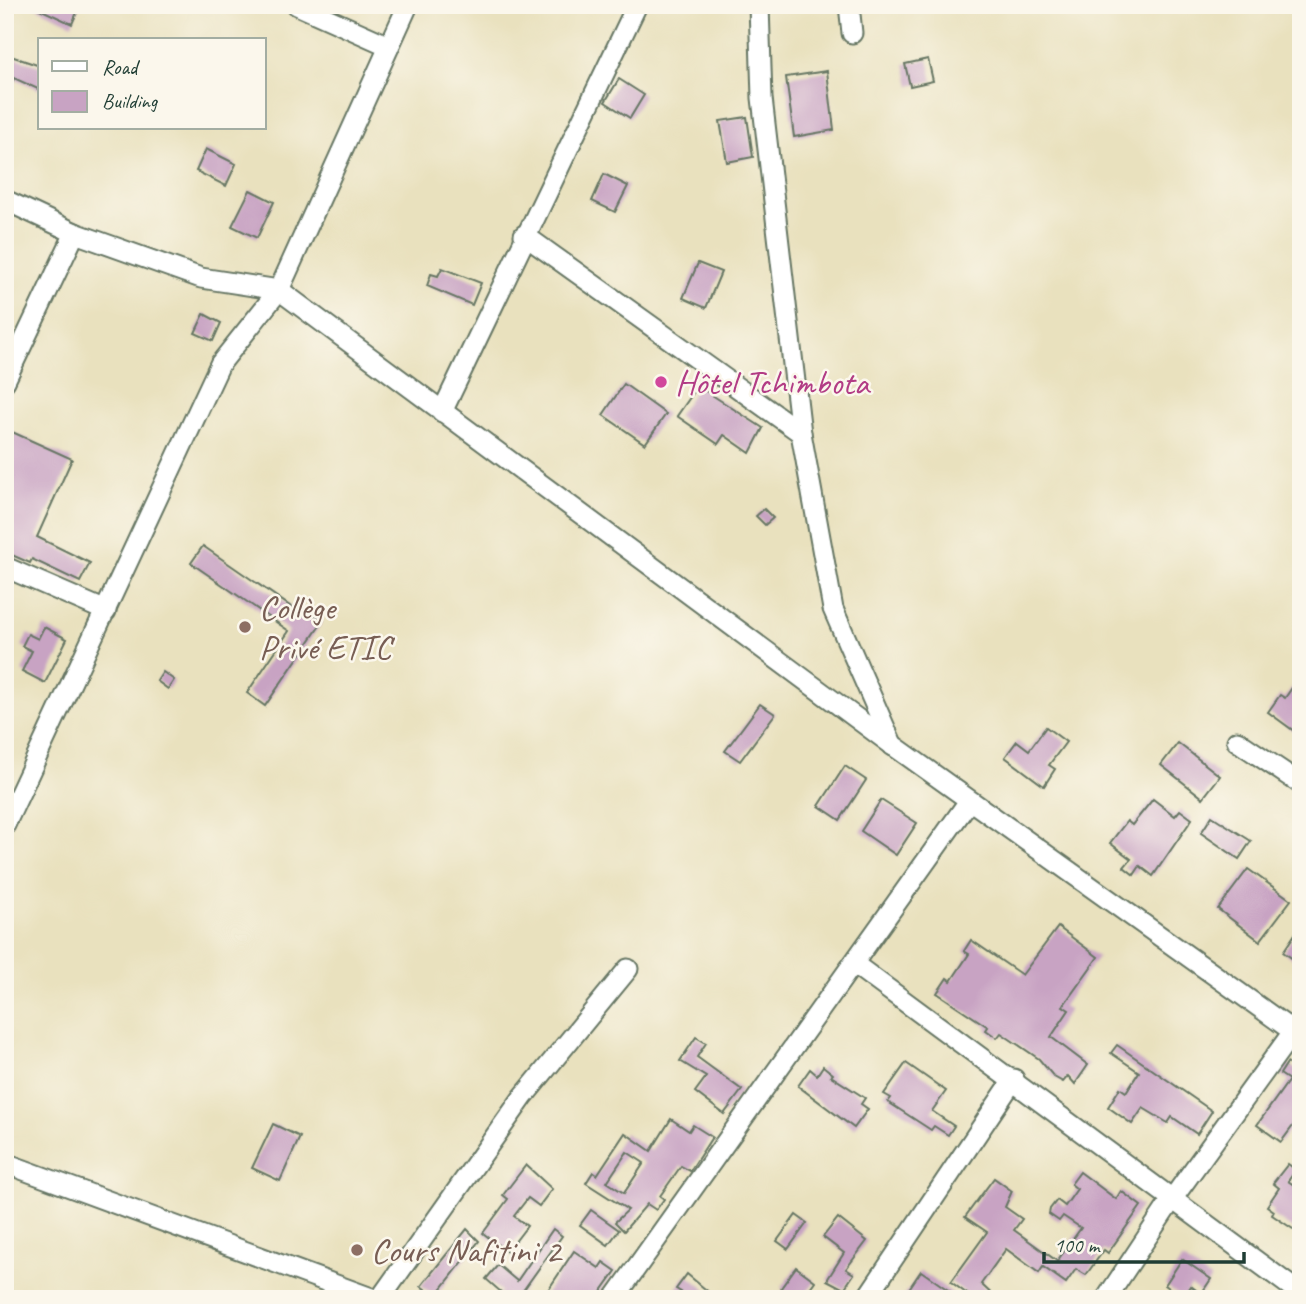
<svg xmlns="http://www.w3.org/2000/svg" width="1306" height="1304" viewBox="0 0 1306 1304" font-family="Caveat,sans-serif">
  <style>
    .building { fill: #c8a3c3; fill-rule: evenodd }
    .lines { fill: none; stroke-linecap: round; stroke-linejoin: round }
    .minor-casing { stroke: #667664; stroke-width: 23 }
    .minor { stroke: #fff; stroke-width: 19 }
    .hotel-dot { fill: #d1479c; stroke: #fbf7ec; stroke-width: 2.5 }
    .education-dot { fill: #8d6e63; stroke: #fbf7ec; stroke-width: 2.5 }
    .labels { text-anchor: middle; stroke-width: 5; stroke-linejoin: round; paint-order: stroke }
    .hotel-label { font-size: 35px; fill: #b23c85; stroke: #fbf7ec; text-anchor: start }
    .education-label { font-size: 35px; fill: #785e54; stroke: #fbf7ec; text-anchor: start }
  </style>
  <rect width="100%" height="100%" fill="#fbf7ec"/>
  <filter id="ink" filterUnits="userSpaceOnUse"><feTurbulence type="fractalNoise" baseFrequency=".0143" numOctaves="2"/><feDisplacementMap in="SourceGraphic" scale="14" xChannelSelector="R" yChannelSelector="G"/><feConvolveMatrix kernelMatrix="1 2 1 2 8 2 1 2 1" color-interpolation-filters="sRGB"/></filter>
  <filter id="wash" filterUnits="userSpaceOnUse"><feTurbulence type="fractalNoise" baseFrequency=".00686" numOctaves="4" result="noise"/><feDisplacementMap in="SourceGraphic" scale="28" xChannelSelector="R" yChannelSelector="G"/><feGaussianBlur stdDeviation="1.57" result="paint"/><feColorMatrix in="noise" values="0 0 0 0 0 0 0 0 0 0 0 0 0 0 0 0 0 1.4 0 .05"/><feComposite in="paint" operator="in"/></filter>
  <g filter="url(#wash)">
    <rect width="100%" height="100%" fill="#e9e1be"/>
    <g id="blocks">
      <g class="building">
        <path d="M31,5H74L79,8L72,24Z"/>
        <path d="M5,54L40,66V90L14,78L5,97Z"/>
        <path d="M928,59L933,81L910,86L905,64Z"/>
        <path d="M827,71L834,130L794,137L786,77Z"/>
        <path d="M619,79L644,95L630,118L605,102Z"/>
        <path d="M747,117L753,157L727,162L720,121Z"/>
        <path d="M206,149L236,164L226,186L196,171Z"/>
        <path d="M604,174L628,186L615,212L592,201Z"/>
        <path d="M250,190L274,202L257,238L232,226Z"/>
        <path d="M698,263L721,272L706,308L683,298Z"/>
        <path d="M442,268L481,283L472,305L427,286L431,274L438,276Z"/>
        <path d="M204,314L221,323L213,341L195,333Z"/>
        <path d="M624,384L666,414L645,444L603,415Z"/>
        <path d="M698,386L763,428L750,453L724,435L718,444L677,416Z"/>
        <path d="M10,431L72,459L37,537L90,563L80,582L32,559L30,563L5,552V441Z"/>
        <path d="M764,509L773,518L765,525L756,516Z"/>
        <path d="M203,546L303,615L306,610L323,621L265,706L247,693L289,631L191,563Z"/>
        <path d="M44,627L67,639L45,683L22,671L32,651L22,646L28,634L38,639Z"/>
        <path d="M163,672L174,680L168,689L157,681Z"/>
        <path d="M1294,685L1301,690V721L1294,731L1268,712L1280,695L1285,698Z"/>
        <path d="M760,704L775,714L740,761L725,751Z"/>
        <path d="M1046,727L1066,742L1049,765L1055,769L1044,786L1005,757L1017,741L1029,750Z"/>
        <path d="M1178,743L1220,776L1203,798L1161,765Z"/>
        <path d="M845,766L866,780L840,820L819,806Z"/>
        <path d="M1153,799L1175,816L1180,810L1192,819L1153,876L1140,866L1134,875L1124,867L1131,859L1110,843L1127,821L1132,825Z"/>
        <path d="M881,800L917,823L896,855L861,831Z"/>
        <path d="M1212,816L1251,841L1239,859L1201,833Z"/>
        <path d="M1248,869L1291,900L1260,941L1218,909Z"/>
        <path d="M1301,925V954L1296,961L1283,952Z"/>
        <path d="M1058,927L1098,957L1063,1006L1069,1010L1051,1037L1088,1065L1075,1084L1068,1076L1063,1082L1054,1077L1039,1059L1001,1033L997,1038L986,1030L988,1027L937,993L947,978L951,981L969,954L964,951L971,940L1022,975Z"/>
        <path d="M696,1037L706,1043L697,1057L742,1090L724,1114L695,1092L706,1077L680,1061Z"/>
        <path d="M1117,1045L1212,1111L1197,1134L1172,1117L1168,1123L1143,1108L1132,1124L1108,1107L1120,1088L1126,1092L1139,1072L1111,1053Z"/>
        <path d="M906,1063L946,1091L932,1111L954,1126L948,1135L934,1126L931,1130L888,1102L891,1098L884,1094Z"/>
        <path d="M1287,1063L1296,1070L1301,1063V1115L1281,1142L1257,1125L1289,1080L1280,1074Z"/>
        <path d="M823,1066L833,1074L831,1076L865,1098L861,1104L868,1109L854,1128L798,1086L810,1069L817,1075Z"/>
        <path d="M671,1119L689,1131L693,1125L712,1137L690,1171L681,1166L660,1196L664,1199L656,1210L647,1204L624,1231L615,1222L628,1210L586,1183L593,1172L597,1175L625,1133L651,1151ZM627,1152L644,1163L624,1193L607,1182Z"/>
        <path d="M273,1124L300,1137L280,1181L252,1168Z"/>
        <path d="M1288,1164L1296,1170L1288,1181L1301,1190V1224L1296,1231L1272,1215L1274,1211L1267,1206L1279,1188L1273,1183Z"/>
        <path d="M526,1165L552,1189L539,1206L528,1198L514,1216L527,1226L507,1252L483,1233L508,1199L503,1195Z"/>
        <path d="M1080,1172L1116,1199L1121,1191L1141,1206L1108,1253L1104,1250L1086,1275L1076,1269L1066,1283L1043,1267L1039,1273L1006,1249L981,1284L997,1299H974L951,1282L987,1232L965,1217L994,1178L1012,1191L1005,1207L1022,1219L1014,1230L1057,1261L1081,1228L1063,1216L1059,1221L1049,1214L1050,1209L1057,1200L1065,1206L1077,1189L1071,1184Z"/>
        <path d="M591,1210L619,1230L608,1245L580,1225Z"/>
        <path d="M796,1215L807,1223L788,1249L777,1241Z"/>
        <path d="M838,1218L867,1241L846,1269L854,1274L844,1289L827,1280L844,1253L823,1237Z"/>
        <path d="M467,1229L479,1241L435,1297L421,1286Z"/>
        <path d="M553,1229L562,1236L517,1299H495L501,1292L486,1279L498,1265L517,1281Z"/>
        <path d="M574,1251L599,1268L603,1262L616,1271L596,1299H542Z"/>
        <path d="M1182,1259L1211,1279L1201,1294L1191,1286L1183,1298L1165,1285Z"/>
        <path d="M796,1267L815,1281L802,1299H796L781,1288Z"/>
        <path d="M921,1271L961,1299H902Z"/>
        <path d="M687,1274L717,1299H675L681,1292L676,1289Z"/>
      </g>
    </g>
  </g>
  <g filter="url(#ink)">
    <use href="#blocks" fill-opacity="0" stroke="#667664" stroke-width="2"/>
    <g class="lines">
      <defs>
        <g id="minor">
          <path d="M297,5L389,46"/>
          <path d="M759,5L762,98L801,433L833,609L893,746"/>
          <path d="M849,5L852,33"/>
          <path d="M5,200L75,233L201,278L279,290L894,746L1301,1037"/>
          <path d="M524,235L801,433"/>
          <path d="M5,381L75,233"/>
          <path d="M442,412L637,5"/>
          <path d="M5,567L106,611"/>
          <path d="M1237,741L1301,784"/>
          <path d="M5,825L220,364L279,290L408,5"/>
          <path d="M854,964L1301,1294"/>
          <path d="M5,1163L374,1299"/>
          <path d="M380,1299L523,1097L628,969"/>
          <path d="M614,1299L969,801"/>
          <path d="M866,1299L1014,1079"/>
          <path d="M1106,1299L1173,1198L1300,1022"/>
        </g>
      </defs>
      <use href="#minor" class="minor-casing"/>
      <use href="#minor" class="minor"/>
    </g>
  </g>
  <circle class="hotel-dot" cx="661" cy="382" r="7"/>
  <g class="education-dot">
    <circle cx="245" cy="627" r="7"/>
    <circle cx="357" cy="1250" r="7"/>
  </g>
  <g class="labels">
    <g class="hotel-label">
      <text x="675" y="394">Hôtel Tchimbota</text>
    </g>
    <g class="education-label">
      <text x="259" y="619">Collège<tspan x="259" dy="40">Privé ETIC</tspan></text>
      <text x="371" y="1262">Cours Nafitini 2</text>
    </g>
  </g>
  <rect width="1306" height="1304" fill="none" stroke="#fbf7ec" stroke-width="28"/>
  <rect x="38" y="38" width="228" height="91" fill="#fbf7ec" stroke="#a3ada2" stroke-width="2"/>
  <rect x="52" y="61" width="35" height="10" fill="#ffffff" stroke="#a3ada2" stroke-width="2"/>
  <text x="102" y="74" font-size="21" fill="#1f3d34">Road</text>
  <rect x="52" y="91" width="35" height="21" fill="#c8a3c3" stroke="#a3ada2" stroke-width="2"/>
  <text x="102" y="108" font-size="21" fill="#1f3d34">Building</text>
  <path d="M1044 1252v10h200v-10" fill="none" stroke="#1f3d34" stroke-width="3.5"/>
  <text x="1054" y="1252" font-size="21" fill="#1f3d34" stroke="#fbf7ec" stroke-width="5" paint-order="stroke">100 m</text>
</svg>
